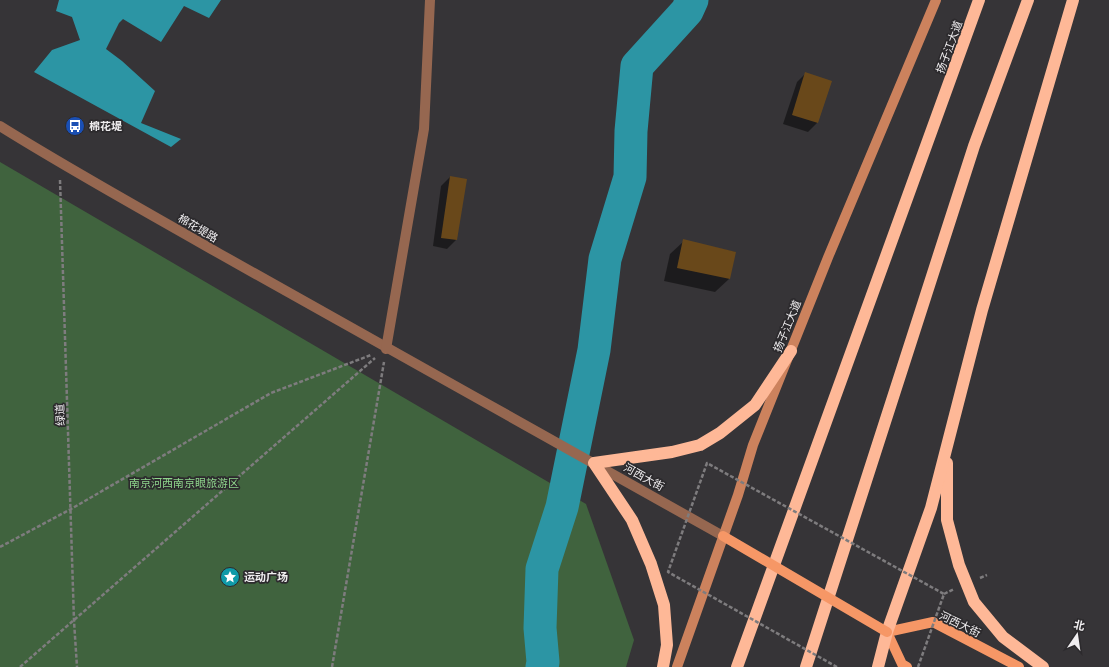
<svg xmlns="http://www.w3.org/2000/svg" width="1109" height="667" viewBox="0 0 1109 667" font-family="Helvetica,'Noto Sans SC',sans-serif">
  <style>
    .green { fill: #40633e }
    .water { fill: #2c95a4 }
    .shadow { fill: #0007 }
    .lines { fill: none; stroke-linecap: round; stroke-linejoin: round }
    .river { stroke: #2c95a4; stroke-width: 33 }
    .building { fill: #69481a }
    .path { stroke: #7e7c7e; stroke-width: 2.5; stroke-dasharray: 4 2; stroke-linecap: butt }
    .street { stroke: #966750; stroke-width: 10 }
    .secondary { stroke: #cc825d; stroke-width: 10 }
    .primary { stroke: #f69766; stroke-width: 10 }
    .highway { stroke: #feb897; stroke-width: 12 }
    .path-bridge { stroke: #7e7c7e; stroke-width: 2.5; stroke-dasharray: 4 2; stroke-linecap: butt }
    .primary-bridge { stroke: #f69766; stroke-width: 10 }
    .labels { text-anchor: middle; stroke-width: 3.5; stroke-linejoin: round; paint-order: stroke }
    .street-label { font-size: 11px; fill: #f0eef0; stroke: #2c2a2d }
    .poi-label { font-size: 11px; font-weight: bold; fill: #f0eef0; stroke: #2c2a2d; text-anchor: start }
    .park-label { font-size: 11px; fill: #8fd68c; stroke: #2c2a2d }
  </style>
  <rect width="100%" height="100%" fill="#363437"/>
  <path class="green" d="M0,162L586,504L634,640L626,667H0Z"/>
  <path class="water" d="M59,0H221L209,18L184,6L161,42L123,19L119,23L106,49L122,61L155,91L141,123L181,139L171,147L34,72L52,50L80,40L72,17L56,11Z"/>
  <g class="shadow">
    <path d="M806,73L830,82L817,123L808,132L783,124L797,82Z"/>
    <path d="M450,177L456,240L447,249L433,246L441,186Z"/>
    <path d="M684,241L735,252L729,279L715,292L664,281L670,254Z"/>
  </g>
  <g class="lines">
    <path class="river" d="M542,667L543,662L540,628L542,569L562,507L594,350L605,259L630,177L631,131L637,66L687,11L692,0"/>
  </g>
  <g class="building">
    <path d="M805,72L832,81L818,123L792,115Z"/>
    <path d="M450,176L467,179L457,240L441,238Z"/>
    <path d="M683,239L736,252L730,279L677,268Z"/>
  </g>
  <g class="lines">
    <g class="path">
      <path d="M60,180L74,621L77,667"/>
      <path d="M0,547L71,509L271,393L371,355"/>
      <path d="M980,578L987,575"/>
      <path d="M944,594L954,589"/>
      <path d="M20,667L375,358"/>
      <path d="M332,667L384,362"/>
    </g>
    <g class="street">
      <path d="M0,126C72,171 147,212 220,254C387,349 556,441 723,536"/>
      <path d="M386,349L424,129L430,0"/>
    </g>
    <path class="secondary" d="M677,667L738,495L753,445L829,255L936,0"/>
    <path class="primary" d="M907,667L902,664L887,632L933,622L1019,667"/>
    <g class="highway">
      <path d="M947,463V520L959,565L974,602L1003,637L1043,667"/>
      <path d="M663,667L667,645L664,605L651,564L632,520L594,463L672,452L700,445L720,433L755,405L791,351"/>
      <path d="M737,667L979,0"/>
      <path d="M806,667L974,146L1028,0"/>
      <path d="M878,667L887,632L931,508L982,310L1073,0"/>
    </g>
    <path class="path-bridge" d="M837,667L668,572L707,463L944,594L918,667"/>
    <path class="primary-bridge" d="M723,536L887,632"/>
  </g>
  <defs>
    <symbol id="bus-disc" viewBox="-11 -11 22 22"><circle r="9.5" fill="#1a4fb4" stroke="#2c2a2d"/><path d="M-5-6H5V4H4V6H2V4H-2V6H-4V4H-5ZM-3.5-4V0h7V-4ZM-3.5 1.2v1.5H-2V1.2ZM2 1.2v1.5H3.5V1.2Z" fill="#fff"/></symbol>
    <symbol id="sight-disc" viewBox="-11 -11 22 22"><circle r="9.5" fill="#0f9aa8" stroke="#2c2a2d"/><path d="M0-6L1.8-2.2L6-1.7L2.9 1.2L3.7 5.4L0 3.3L-3.7 5.4L-2.9 1.2L-6-1.7L-1.8-2.2Z" fill="#fff"/></symbol>
  </defs>
  <g fill-rule="evenodd">
    <use href="#bus-disc" x="64" y="115" width="22" height="22"/>
    <use href="#sight-disc" x="219" y="566" width="22" height="22"/>
  </g>
  <g class="labels">
    <g class="street-label">
      <text transform="translate(949 47) rotate(-70)" y="4">扬子江大道</text>
      <text transform="translate(198 228) rotate(30)" y="4">棉花堤路</text>
      <text transform="translate(787 326) rotate(-68)" y="4">扬子江大道</text>
      <text transform="translate(60 415) rotate(-92)" y="4">绿道</text>
      <text transform="translate(644 477) rotate(29)" y="4">河西大街</text>
      <text transform="translate(960 624) rotate(26)" y="4">河西大街</text>
    </g>
    <g class="poi-label">
      <text x="89" y="130">棉花堤</text>
      <text x="244" y="581">运动广场</text>
    </g>
    <g class="park-label">
      <text x="184" y="487">南京河西南京眼旅游区</text>
    </g>
  </g>
  <g transform="translate(1077 635) rotate(13)" stroke="#2c2a2d" stroke-width="3" paint-order="stroke">
  <path d="M0-3L7 15L0 10L-7 15Z" fill="#f0eef0"/>
  <text y="-6" font-size="11" font-weight="bold" text-anchor="middle" fill="#f0eef0">北</text>
  </g>
</svg>
